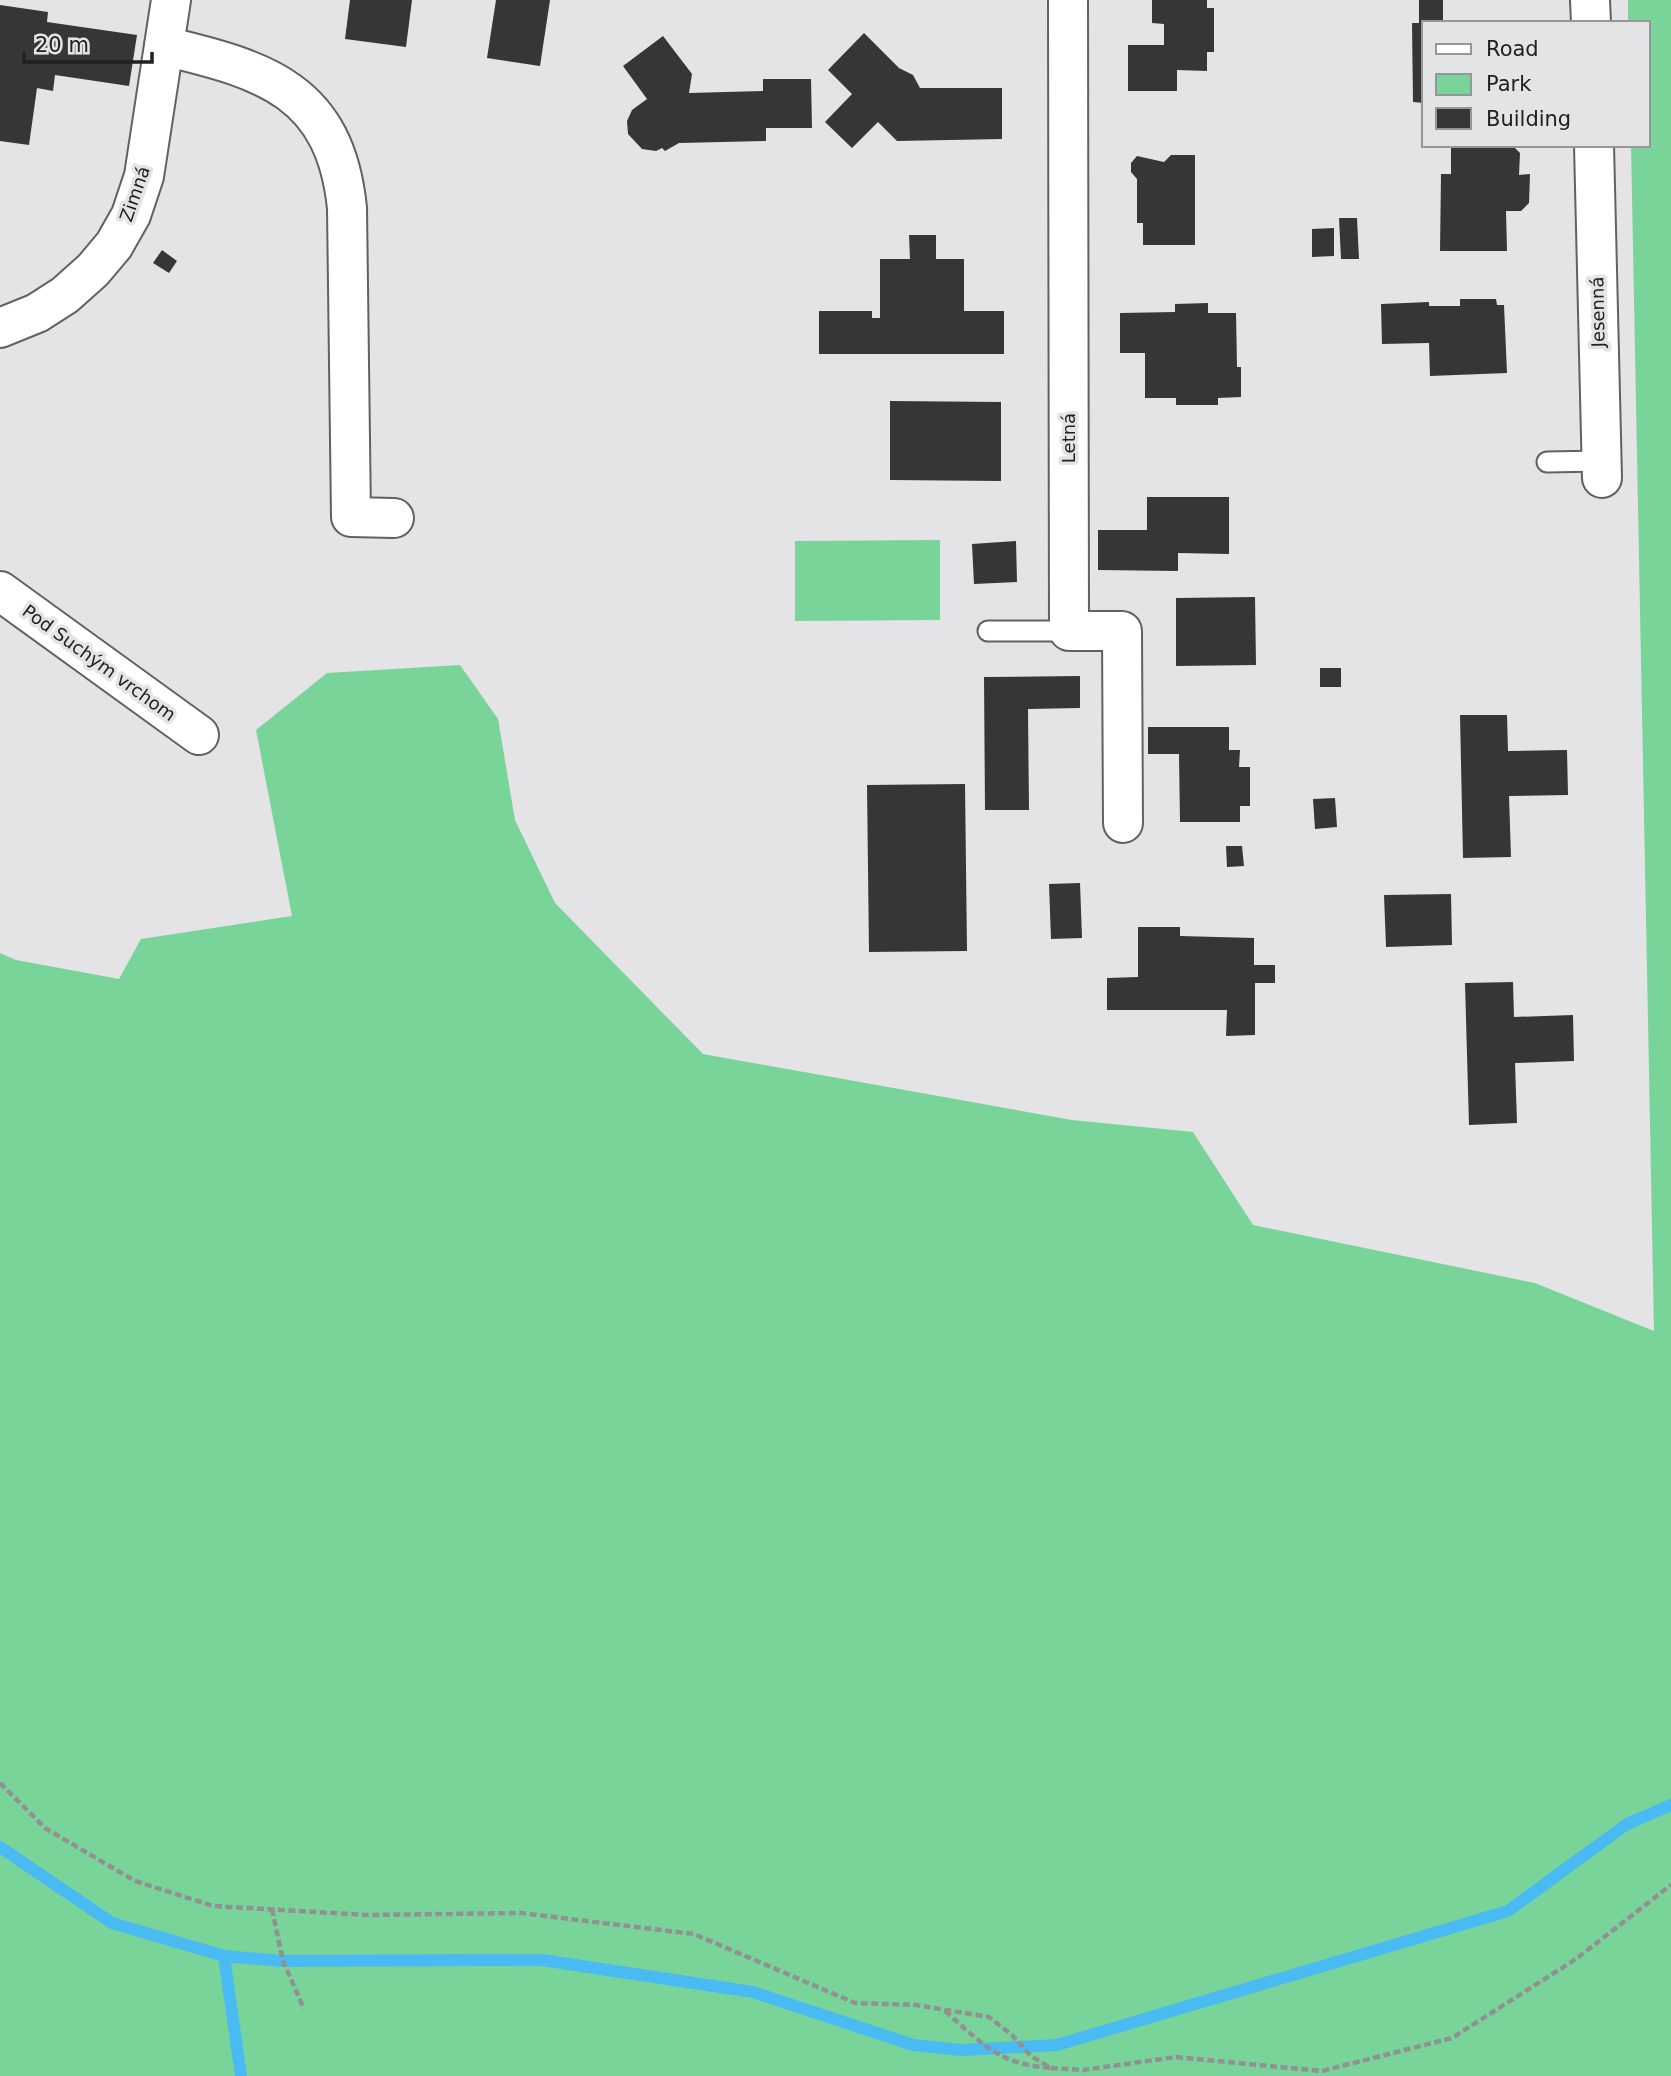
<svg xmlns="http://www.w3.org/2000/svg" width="1671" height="2076" viewBox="0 0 1671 2076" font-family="'DejaVu Sans',sans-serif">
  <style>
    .green { fill: #78d498 }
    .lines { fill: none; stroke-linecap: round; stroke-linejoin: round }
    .stream { stroke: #4abaf3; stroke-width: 12 }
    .building { fill: #363638 }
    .lane-casing { stroke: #616063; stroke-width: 23 }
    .street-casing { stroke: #616063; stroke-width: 42 }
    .path { stroke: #919193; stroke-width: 4.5; stroke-dasharray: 7 3.5; stroke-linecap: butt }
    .lane { stroke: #fff; stroke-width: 19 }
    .street { stroke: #fff; stroke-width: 38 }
    .labels { text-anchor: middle; stroke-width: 7; stroke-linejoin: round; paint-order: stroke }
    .street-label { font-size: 18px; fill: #212022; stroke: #e4e4e7 }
  </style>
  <rect width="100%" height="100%" fill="#e4e4e7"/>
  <g class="green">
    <path d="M1628,0H1671V2076H0V953L16,960L119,979L141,939L292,916L256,730L327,673L460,665L498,719L515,820L555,903L703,1054L1072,1120L1193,1132L1253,1225L1535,1283L1654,1331L1631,145H1648V23H1628Z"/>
    <path d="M940,540V620L795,621V541Z"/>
  </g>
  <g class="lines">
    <g class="stream">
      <path d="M0,1847L112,1923L224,1956L283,1961L542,1960L753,1992L913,2045L962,2050L1057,2045L1508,1911L1627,1824L1671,1805"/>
      <path d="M224,1956L241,2076"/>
    </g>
  </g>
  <g class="building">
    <path d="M350,0H412L406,47L345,39Z"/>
    <path d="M496,0H550L540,66L487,58Z"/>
    <path d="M1152,0H1207V8H1214V52H1207V71L1177,70V91H1128V45H1164V24L1152,23Z"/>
    <path d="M1419,0H1443V23H1424V103L1413,102L1412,23H1419Z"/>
    <path d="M0,5L48,12L47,22L137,35L129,86L55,75L53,91L37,88L29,145L0,141Z"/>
    <path d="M864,33L899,68L913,75L920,88H1002V139L897,141L878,122L852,148L825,122L852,94L828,70Z"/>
    <path d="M663,36L692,74L689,93L763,91V79H811L812,128H766V141L679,143L665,151L662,148L656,151L642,149L628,134L627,121L632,110L647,99L623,66Z"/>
    <path d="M1451,145H1512L1520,153L1519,175L1530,174L1529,203L1521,211H1506L1507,251H1440L1441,174H1451Z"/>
    <path d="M1171,155H1195V245H1143V223H1137V179L1131,172V163L1137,156L1164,162Z"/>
    <path d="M1339,218H1357L1359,259H1341Z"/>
    <path d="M1334,228V256L1312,257V229Z"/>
    <path d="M909,235H936V259H964V311H1004V354H819V311H872V318H880V259H910Z"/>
    <path d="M162,250L177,261L169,273L153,263Z"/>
    <path d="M1460,299H1496L1497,305H1504L1507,373L1430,376L1429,343L1382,344L1381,304L1429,302V306H1460Z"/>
    <path d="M1208,303V313H1236L1237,367H1241V397L1218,398V405H1176V398H1145V353H1120V313L1175,312V304Z"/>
    <path d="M890,401L1001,402V481L890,480Z"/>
    <path d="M1147,497H1229V554L1178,553V571L1098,570V530H1147Z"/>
    <path d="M1016,541L1017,582L974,584L972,544Z"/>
    <path d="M1255,597L1256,665L1176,666V598Z"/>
    <rect x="1320" y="668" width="21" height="19"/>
    <path d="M1080,676V708L1028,709L1029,810H985L984,677Z"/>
    <path d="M1460,715H1507L1508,751L1567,750L1568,795L1509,796L1511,857L1463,858Z"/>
    <path d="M1148,727H1229V750H1240L1239,767H1250V806H1240V822H1180L1179,754H1148Z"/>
    <path d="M965,784L967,951L869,952L867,785Z"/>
    <path d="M1335,798L1337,827L1315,829L1313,799Z"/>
    <path d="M1226,846H1242L1244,866L1227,867Z"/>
    <path d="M1080,883L1082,938L1051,939L1049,884Z"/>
    <path d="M1451,894L1452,945L1386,947L1384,895Z"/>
    <path d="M1138,927H1180V936L1254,938V965H1275V983H1255V1035L1226,1036L1227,1010H1107V978L1138,977Z"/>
    <path d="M1513,982L1514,1017L1573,1015L1574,1061L1515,1063L1517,1123L1469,1125L1465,983Z"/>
  </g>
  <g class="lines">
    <defs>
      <g id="lane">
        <path d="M1547,462L1601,461"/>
        <path d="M988,631H1069"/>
      </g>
      <g id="street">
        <path d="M1068,0L1069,631H1122L1123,823"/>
        <path d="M1590,0L1591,23"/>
        <path d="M164,46C266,70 335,91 347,208L351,517L394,518"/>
        <path d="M1594,145L1602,478"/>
        <path d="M0,328L37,313L65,295L93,270L114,245L131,215L144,176L171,0"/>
        <path d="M0,591L199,735"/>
      </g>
    </defs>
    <use href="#lane" class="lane-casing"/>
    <use href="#street" class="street-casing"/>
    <g class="path">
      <path d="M0,1783L45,1828L135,1881L213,1906L367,1915L521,1913L694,1934L855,2003L916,2005L989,2017L1012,2035L1031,2056L1051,2068L1083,2070L1176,2057L1322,2071L1452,2038L1576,1959L1671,1885"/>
      <path d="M272,1909L283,1961L304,2009"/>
      <path d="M945,2011C983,2044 998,2064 1050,2068"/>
    </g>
    <use href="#lane" class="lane"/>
    <use href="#street" class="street"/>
  </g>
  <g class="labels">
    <g class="street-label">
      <text transform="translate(135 194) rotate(-71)" y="6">Zimná</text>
      <text transform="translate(1598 312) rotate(-91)" y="6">Jesenná</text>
      <text transform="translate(1069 438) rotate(-90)" y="6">Letná</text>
      <text transform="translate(99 663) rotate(36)" y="6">Pod Suchým vrchom</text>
    </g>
  </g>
  <rect x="1422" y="21" width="228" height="126" fill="#e4e4e7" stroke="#969698" stroke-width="2"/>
  <rect x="1436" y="44" width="35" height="10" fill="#ffffff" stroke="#969698" stroke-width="2"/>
  <text x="1486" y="56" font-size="21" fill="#212022">Road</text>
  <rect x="1436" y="74" width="35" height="21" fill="#78d498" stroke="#969698" stroke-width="2"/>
  <text x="1486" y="91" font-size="21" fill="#212022">Park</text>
  <rect x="1436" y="108" width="35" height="21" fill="#363638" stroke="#969698" stroke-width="2"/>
  <text x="1486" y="126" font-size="21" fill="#212022">Building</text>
  <path d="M24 52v10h128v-10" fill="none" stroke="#212022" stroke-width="3.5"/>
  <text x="35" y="52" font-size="21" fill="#212022" stroke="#e4e4e7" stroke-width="5" paint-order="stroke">20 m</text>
</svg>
